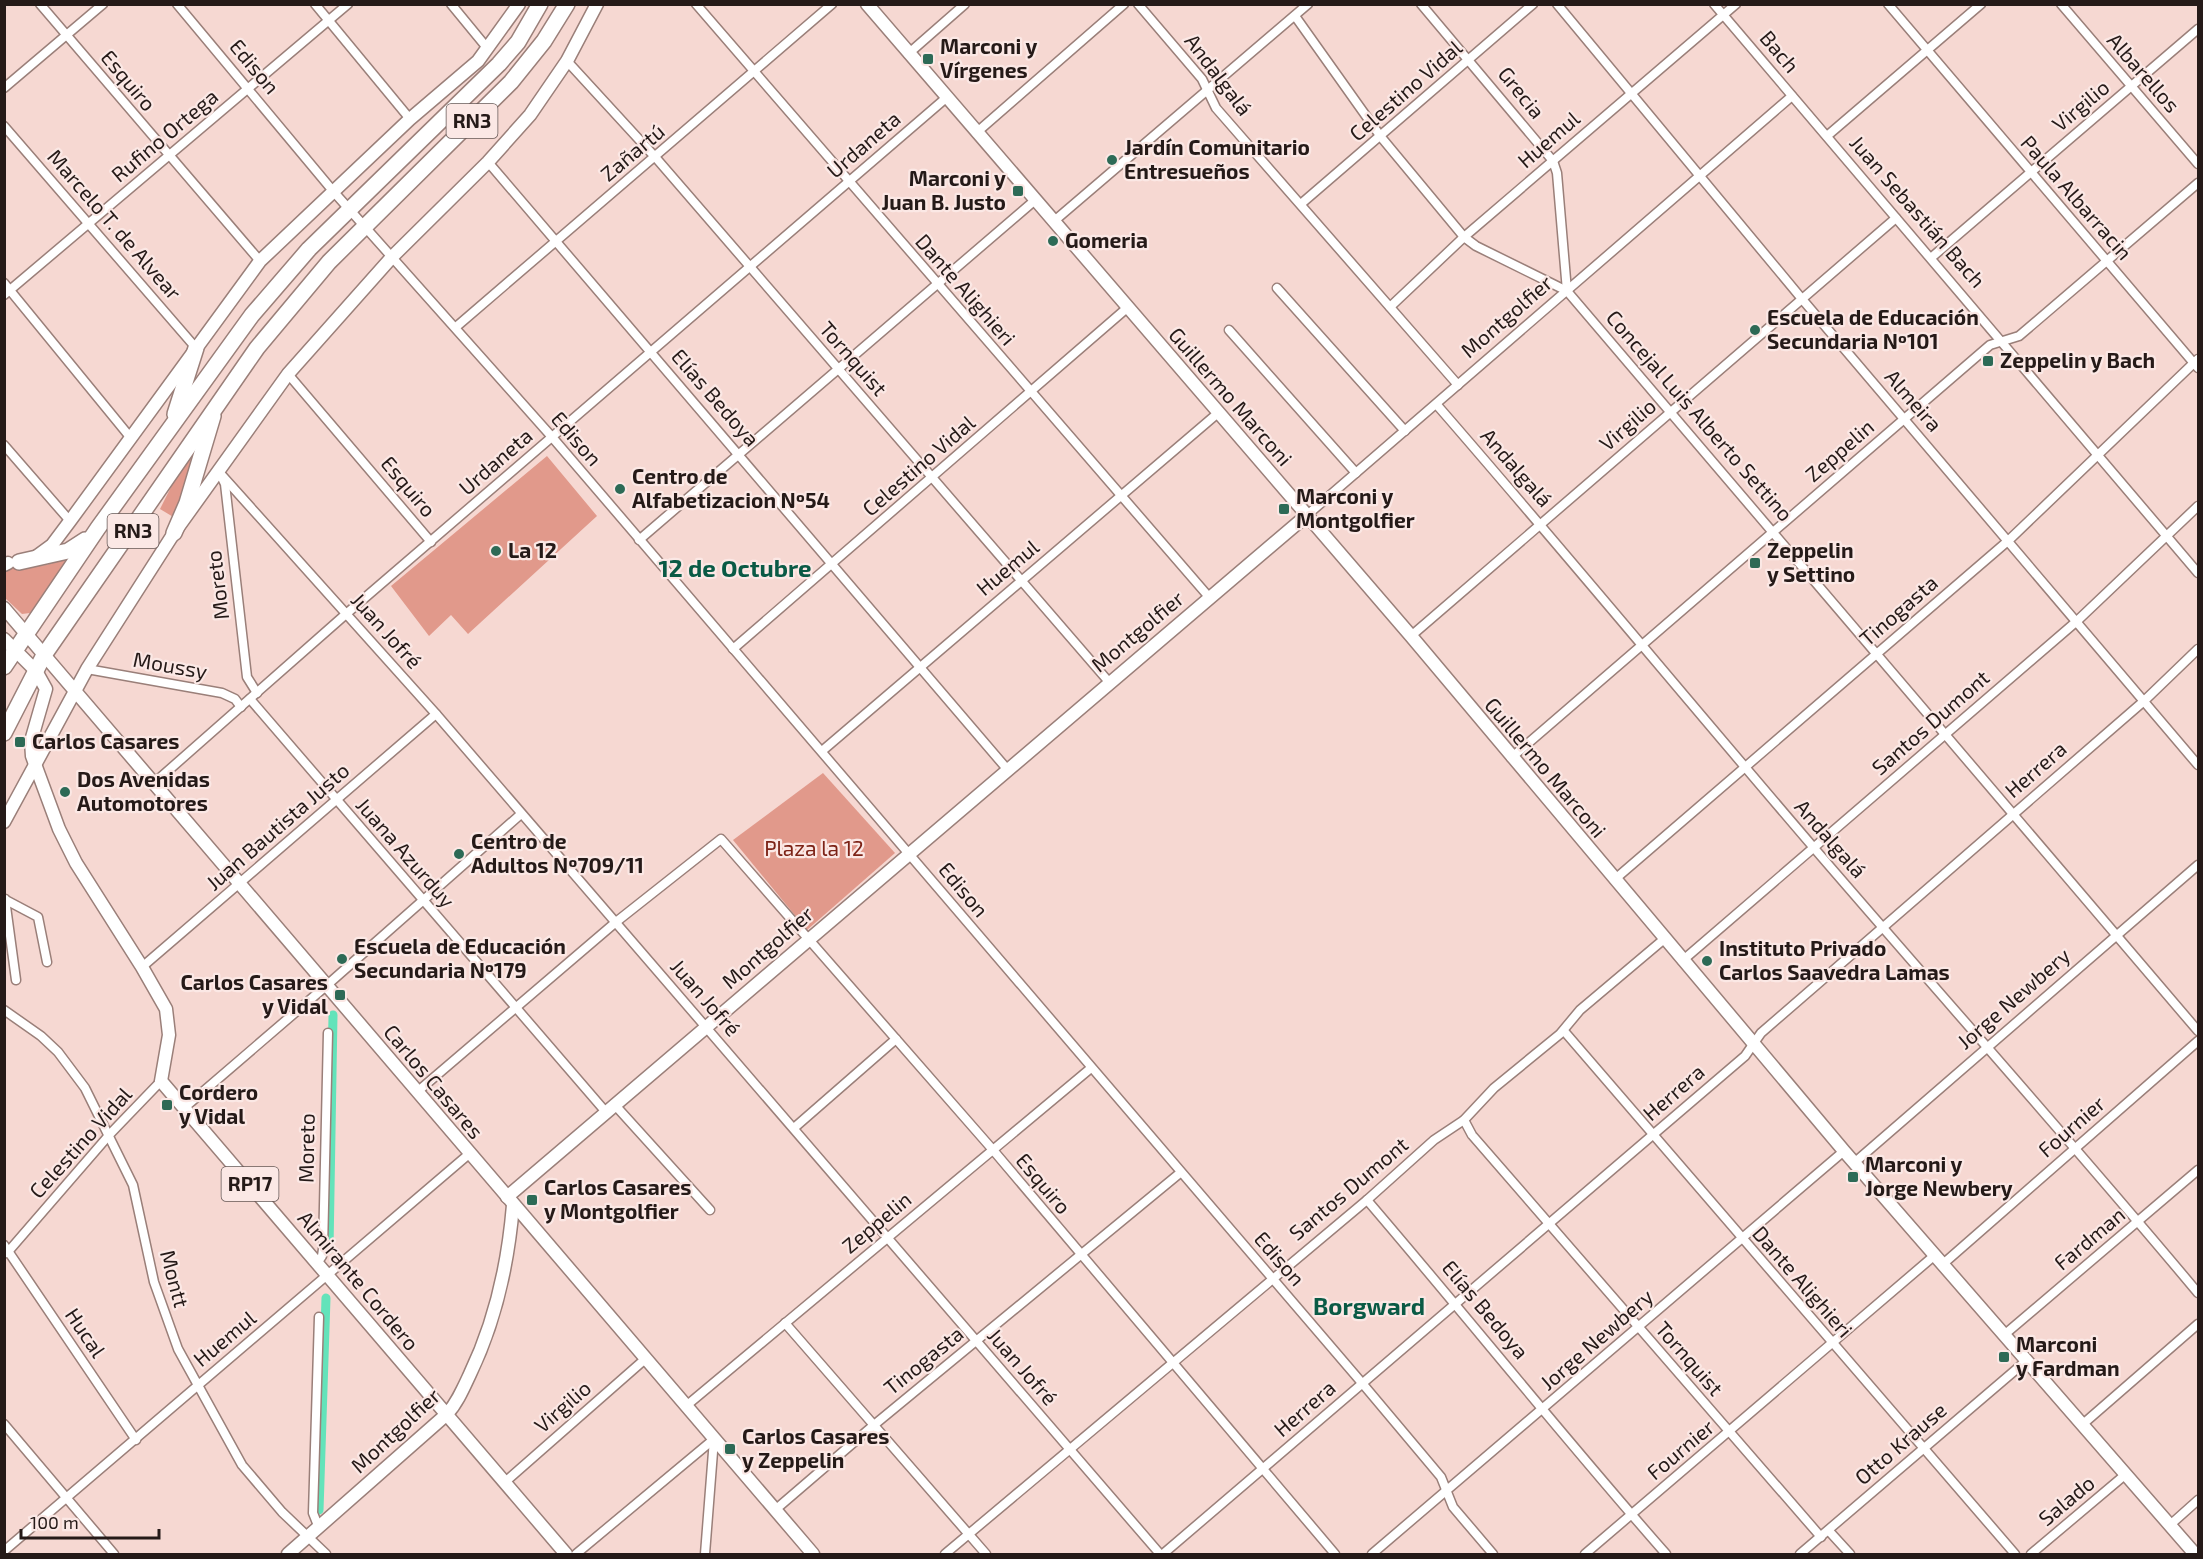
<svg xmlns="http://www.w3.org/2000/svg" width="2203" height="1559" viewBox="0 0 2203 1559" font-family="'Exo 2',sans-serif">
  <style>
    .green { fill: #e1998b }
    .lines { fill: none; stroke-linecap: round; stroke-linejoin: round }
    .canal { stroke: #63e3ba; stroke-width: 9 }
    .street-casing { stroke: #9a7f79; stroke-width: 11 }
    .secondary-casing { stroke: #9a7f79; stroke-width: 15 }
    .primary-casing { stroke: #9a7f79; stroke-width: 15 }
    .highway-casing { stroke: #9a7f79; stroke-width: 18 }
    .street { stroke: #fff; stroke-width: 8 }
    .secondary { stroke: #fff; stroke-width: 12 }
    .primary { stroke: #fff; stroke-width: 12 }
    .highway { stroke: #fff; stroke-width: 15 }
    .poi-dot { fill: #2d6a56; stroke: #fbe8e5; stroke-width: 2 }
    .labels { text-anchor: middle; stroke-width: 4.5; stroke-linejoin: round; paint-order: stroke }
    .shield { fill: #fbe8e5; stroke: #655856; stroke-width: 1.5 }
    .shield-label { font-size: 20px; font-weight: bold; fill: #251a18 }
    .poi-label { font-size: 21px; font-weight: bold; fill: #251a18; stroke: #fbe8e5; text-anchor: start }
    .street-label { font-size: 21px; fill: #251a18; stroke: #fbe8e5 }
    .park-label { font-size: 21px; fill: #7c2216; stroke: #fbe8e5 }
    .quarter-label { font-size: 24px; font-weight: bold; fill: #0a5a45; stroke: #fbe8e5 }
  </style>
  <rect width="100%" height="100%" fill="#f6d8d2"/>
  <g class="green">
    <path d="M202,434L175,518L160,509L187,455Z"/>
    <path d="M547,456L597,516L468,634L451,615L429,636L391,586Z"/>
    <path d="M75,556L30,613L22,614L5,598L4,569L46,565Z"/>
    <path d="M823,773L895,853L807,930L733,840Z"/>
  </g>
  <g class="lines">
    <g class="canal">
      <path d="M329,1249L333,1015"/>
      <path d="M319,1510L326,1298"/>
    </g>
    <defs>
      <g id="street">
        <path d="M40,4L260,261"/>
        <path d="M177,4L333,191L552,437L1362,1383L1441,1477L1453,1507L1493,1554"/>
        <path d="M315,4L410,119"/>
        <path d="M451,4L488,49"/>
        <path d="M696,4L1209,597"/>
        <path d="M1138,4L1202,79L1216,108L1458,385"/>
        <path d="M1421,4L1553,161L1557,173L1567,291"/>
        <path d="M1557,4L1802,299L2198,765"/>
        <path d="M1714,4L2198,573"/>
        <path d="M1888,4L2198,368"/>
        <path d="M2061,4L2198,164"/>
        <path d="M1295,16L1381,137L1464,237L1476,246L1567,291L2198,1031"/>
        <path d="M908,54L965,4"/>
        <path d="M567,61L656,158L1109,682"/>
        <path d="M4,88L103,4"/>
        <path d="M4,126L196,348"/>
        <path d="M976,133L1124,4"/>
        <path d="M1827,136L1981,4"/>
        <path d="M488,162L1007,769"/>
        <path d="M1302,203L1533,4"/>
        <path d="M1053,222L1308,4"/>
        <path d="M1932,257L2198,29"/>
        <path d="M4,283L130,437"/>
        <path d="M1277,288L1405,431"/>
        <path d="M4,295L348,4"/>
        <path d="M1390,307L1464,237L1736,4"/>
        <path d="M456,327L832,4"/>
        <path d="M1229,330L1356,473"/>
        <path d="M288,374L431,542"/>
        <path d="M1437,405C1564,551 1688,701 1814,848C1942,997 2073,1143 2198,1293"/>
        <path d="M4,445L70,521"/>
        <path d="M218,471L436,714L1160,1554"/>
        <path d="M221,476L225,484L247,677L257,693"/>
        <path d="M1306,516L1792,96"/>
        <path d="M639,540L1034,201"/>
        <path d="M1411,636L1896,218"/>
        <path d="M733,649L1127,308"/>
        <path d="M87,669L222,693L235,699L241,707"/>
        <path d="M250,699L605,1111"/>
        <path d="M822,751L1218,413"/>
        <path d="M1511,758L1990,345L2019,336L2198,183"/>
        <path d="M153,784L346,614L946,98"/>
        <path d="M1614,880L2009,540L2198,359"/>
        <path d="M4,899L38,917L47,962"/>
        <path d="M5,899L16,980"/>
        <path d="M1682,961L2077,621L2198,506"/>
        <path d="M142,967L436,714"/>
        <path d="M4,1010L41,1036L58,1052L85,1088L133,1185L154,1282L178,1349L242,1465L282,1512L326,1554"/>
        <path d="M1564,1031L2015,1554"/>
        <path d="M417,1092L616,922L721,839L993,1150L1335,1554"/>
        <path d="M614,1104L710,1210"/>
        <path d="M184,1108L326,986L521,814"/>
        <path d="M1464,1120L1472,1135L1821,1537"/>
        <path d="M794,1128L896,1039"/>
        <path d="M1854,1163L2198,865"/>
        <path d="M1367,1200C1468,1318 1564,1438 1666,1554"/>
        <path d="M4,1245L136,1440"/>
        <path d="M7,1253L110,1134L161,1081"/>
        <path d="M318,1262L322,1256L323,1249L328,1033"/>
        <path d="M1943,1264L2198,1041"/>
        <path d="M319,1317L313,1513L319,1528"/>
        <path d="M785,1323L986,1554"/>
        <path d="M2004,1335L2198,1170"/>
        <path d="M686,1406L1091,1068"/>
        <path d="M4,1424L114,1554"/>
        <path d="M2083,1424L2198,1324"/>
        <path d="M505,1482L644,1360"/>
        <path d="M775,1510L874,1425L1180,1173"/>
        <path d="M2170,1525L2198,1500"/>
        <path d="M1829,1531L1850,1554"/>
        <path d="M4,1551L469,1154"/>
        <path d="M576,1554L714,1439"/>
        <path d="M705,1554L714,1439"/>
        <path d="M945,1554L1367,1200L1434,1140L1464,1120L1494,1088L1560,1034L1580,1010L1663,940"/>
        <path d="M1163,1554L1745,1056L1761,1033L2144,701L2198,649"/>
        <path d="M1372,1554L1844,1151"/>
        <path d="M1585,1554L1935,1255"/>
        <path d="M1800,1554L2026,1361"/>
        <path d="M2031,1554L2126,1474"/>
      </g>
      <g id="secondary">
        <path d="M867,4L1411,636L1844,1151L2195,1554"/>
        <path d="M37,556L52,545L70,521L260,261L410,119L478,61L519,4"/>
        <path d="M4,822L87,669L174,533L288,374L392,257L488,162L530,115L567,61L597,4"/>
        <path d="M507,1197L1306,516"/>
        <path d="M288,1554L447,1414C457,1403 463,1389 470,1374C496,1320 508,1265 513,1205"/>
      </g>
      <g id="primary">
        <path d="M4,565L8,563"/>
        <path d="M4,608L813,1554"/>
        <path d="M4,639L36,671L46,689L31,741L32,756L59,829L76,863L142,967L166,1009L169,1035L161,1081L566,1554"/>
      </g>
      <g id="highway">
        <path d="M175,414L196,348"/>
        <path d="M174,533L187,503L213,416"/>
        <path d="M19,562L68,551L85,540"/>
        <path d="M4,667L98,528L252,315L309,249L499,64L518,42L540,4"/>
        <path d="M4,733L44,655L257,348L329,262L511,82L544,41L567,4"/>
      </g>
    </defs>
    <use href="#street" class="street-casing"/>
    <use href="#secondary" class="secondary-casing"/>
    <use href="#primary" class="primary-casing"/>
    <use href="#highway" class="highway-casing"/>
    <use href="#street" class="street"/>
    <use href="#secondary" class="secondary"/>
    <use href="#primary" class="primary"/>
    <use href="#highway" class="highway"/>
  </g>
  <g class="poi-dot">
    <rect x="922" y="53" width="12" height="12" rx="3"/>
    <circle cx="1112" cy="160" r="6"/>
    <rect x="1012" y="185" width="12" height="12" rx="3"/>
    <circle cx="1053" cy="241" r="6"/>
    <circle cx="1755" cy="330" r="6"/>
    <rect x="1982" y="355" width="12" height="12" rx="3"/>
    <circle cx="620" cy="489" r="6"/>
    <rect x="1278" y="503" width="12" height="12" rx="3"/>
    <circle cx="496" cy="551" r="6"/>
    <rect x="1749" y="557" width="12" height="12" rx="3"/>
    <rect x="14" y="736" width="12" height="12" rx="3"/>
    <circle cx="65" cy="792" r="6"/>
    <circle cx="459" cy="854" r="6"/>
    <circle cx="342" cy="959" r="6"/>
    <circle cx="1707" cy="961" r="6"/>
    <rect x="334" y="989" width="12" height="12" rx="3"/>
    <rect x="161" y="1099" width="12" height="12" rx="3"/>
    <rect x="1847" y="1171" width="12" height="12" rx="3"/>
    <rect x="526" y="1194" width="12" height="12" rx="3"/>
    <rect x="1998" y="1351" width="12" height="12" rx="3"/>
    <rect x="724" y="1443" width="12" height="12" rx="3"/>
  </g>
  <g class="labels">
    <g class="shield">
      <rect x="446.5" y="104" width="51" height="34" rx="4.5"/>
      <rect x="107.5" y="514" width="51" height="34" rx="4.5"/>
      <rect x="221.5" y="1167" width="57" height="34" rx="4.5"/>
    </g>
    <g class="shield-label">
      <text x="472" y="128">RN3</text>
      <text x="133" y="538">RN3</text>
      <text x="250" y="1191">RP17</text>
    </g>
    <g class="poi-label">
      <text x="940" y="54">Marconi y<tspan x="940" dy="24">Vírgenes</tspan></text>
      <text x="1124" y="155">Jardín Comunitario<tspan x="1124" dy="24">Entresueños</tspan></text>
      <text x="1006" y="186" text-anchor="end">Marconi y<tspan x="1006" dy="24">Juan B. Justo</tspan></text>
      <text x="1065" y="248">Gomeria</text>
      <text x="1767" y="325">Escuela de Educación<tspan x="1767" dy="24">Secundaria Nº101</tspan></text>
      <text x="2000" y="368">Zeppelin y Bach</text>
      <text x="632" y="484">Centro de<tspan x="632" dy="24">Alfabetizacion Nº54</tspan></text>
      <text x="1296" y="504">Marconi y<tspan x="1296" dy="24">Montgolfier</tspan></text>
      <text x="508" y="558">La 12</text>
      <text x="1767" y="558">Zeppelin<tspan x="1767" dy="24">y Settino</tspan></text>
      <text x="32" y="749">Carlos Casares</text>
      <text x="77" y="787">Dos Avenidas<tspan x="77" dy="24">Automotores</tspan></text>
      <text x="471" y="849">Centro de<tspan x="471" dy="24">Adultos Nº709/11</tspan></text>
      <text x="354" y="954">Escuela de Educación<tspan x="354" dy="24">Secundaria Nº179</tspan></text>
      <text x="1719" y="956">Instituto Privado<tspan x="1719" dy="24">Carlos Saavedra Lamas</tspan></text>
      <text x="328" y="990" text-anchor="end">Carlos Casares<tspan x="328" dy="24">y Vidal</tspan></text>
      <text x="179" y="1100">Cordero<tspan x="179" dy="24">y Vidal</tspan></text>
      <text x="1865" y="1172">Marconi y<tspan x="1865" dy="24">Jorge Newbery</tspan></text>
      <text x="544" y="1195">Carlos Casares<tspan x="544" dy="24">y Montgolfier</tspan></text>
      <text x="2016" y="1352">Marconi<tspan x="2016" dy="24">y Fardman</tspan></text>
      <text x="742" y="1444">Carlos Casares<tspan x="742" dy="24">y Zeppelin</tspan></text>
    </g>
    <g class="street-label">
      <text transform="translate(1779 52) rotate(50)" y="7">Bach</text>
      <text transform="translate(254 67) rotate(50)" y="7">Edison</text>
      <text transform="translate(2143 73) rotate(49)" y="7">Albarellos</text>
      <text transform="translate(1218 75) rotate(53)" y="7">Andalgalá</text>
      <text transform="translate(128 81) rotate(50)" y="7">Esquiro</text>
      <text transform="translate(1406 91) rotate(-41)" y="7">Celestino Vidal</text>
      <text transform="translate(1521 93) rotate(51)" y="7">Grecia</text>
      <text transform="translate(2081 106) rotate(-40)" y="7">Virgilio</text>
      <text transform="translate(165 136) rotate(-40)" y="7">Rufino Ortega</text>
      <text transform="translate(1549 140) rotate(-41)" y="7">Huemul</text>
      <text transform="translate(864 145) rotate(-41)" y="7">Urdaneta</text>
      <text transform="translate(633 153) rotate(-40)" y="7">Zañartú</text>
      <text transform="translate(2076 198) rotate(49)" y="7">Paula Albarracin</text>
      <text transform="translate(1917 212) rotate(49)" y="7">Juan Sebastián Bach</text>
      <text transform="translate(114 225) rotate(49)" y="7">Marcelo T. de Alvear</text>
      <text transform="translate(965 290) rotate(49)" y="7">Dante Alighieri</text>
      <text transform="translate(1507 317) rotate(-41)" y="7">Montgolfier</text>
      <text transform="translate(853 359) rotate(49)" y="7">Tornquist</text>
      <text transform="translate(1230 397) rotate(49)" y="7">Guillermo Marconi</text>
      <text transform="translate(715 398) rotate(49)" y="7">Elías Bedoya</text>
      <text transform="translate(1913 401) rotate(49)" y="7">Almeira</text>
      <text transform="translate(1699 416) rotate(49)" y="7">Concejal Luis Alberto Settino</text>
      <text transform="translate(1628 425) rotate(-41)" y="7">Virgilio</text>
      <text transform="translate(576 439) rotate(49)" y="7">Edison</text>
      <text transform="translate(1840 451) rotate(-41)" y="7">Zeppelin</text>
      <text transform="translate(496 462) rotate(-41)" y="7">Urdaneta</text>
      <text transform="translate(919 466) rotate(-41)" y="7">Celestino Vidal</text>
      <text transform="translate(1516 468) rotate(49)" y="7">Andalgalá</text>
      <text transform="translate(408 487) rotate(50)" y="7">Esquiro</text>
      <text transform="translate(1008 568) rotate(-40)" y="7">Huemul</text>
      <text transform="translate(218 585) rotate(-97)" y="7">Moreto</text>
      <text transform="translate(1899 611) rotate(-41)" y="7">Tinogasta</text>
      <text transform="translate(386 631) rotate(48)" y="7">Juan Jofré</text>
      <text transform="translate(1138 632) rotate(-40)" y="7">Montgolfier</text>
      <text transform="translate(170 666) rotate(10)" y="7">Moussy</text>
      <text transform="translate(1931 723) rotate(-41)" y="7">Santos Dumont</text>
      <text transform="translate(1545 768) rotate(50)" y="7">Guillermo Marconi</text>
      <text transform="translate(2036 770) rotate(-41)" y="7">Herrera</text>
      <text transform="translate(278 827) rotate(-41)" y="7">Juan Bautista Justo</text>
      <text transform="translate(1830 839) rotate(49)" y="7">Andalgalá</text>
      <text transform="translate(405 853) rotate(49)" y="7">Juana Azurduy</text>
      <text transform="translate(963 890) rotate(50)" y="7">Edison</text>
      <text transform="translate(768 948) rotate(-41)" y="7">Montgolfier</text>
      <text transform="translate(705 998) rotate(49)" y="7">Juan Jofré</text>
      <text transform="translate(2014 999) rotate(-41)" y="7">Jorge Newbery</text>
      <text transform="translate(433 1082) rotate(50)" y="7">Carlos Casares</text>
      <text transform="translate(1674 1093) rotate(-41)" y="7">Herrera</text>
      <text transform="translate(2072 1127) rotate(-41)" y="7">Fournier</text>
      <text transform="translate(81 1143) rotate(-48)" y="7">Celestino Vidal</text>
      <text transform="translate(307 1148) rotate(-89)" y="7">Moreto</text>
      <text transform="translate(1043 1184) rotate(50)" y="7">Esquiro</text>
      <text transform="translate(1349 1189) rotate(-40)" y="7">Santos Dumont</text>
      <text transform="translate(877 1223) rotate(-40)" y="7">Zeppelin</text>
      <text transform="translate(2090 1239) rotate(-40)" y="7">Fardman</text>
      <text transform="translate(1279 1259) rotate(49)" y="7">Edison</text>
      <text transform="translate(174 1279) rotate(75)" y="7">Montt</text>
      <text transform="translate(358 1281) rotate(50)" y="7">Almirante Cordero</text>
      <text transform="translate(1802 1282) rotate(49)" y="7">Dante Alighieri</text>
      <text transform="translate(1485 1310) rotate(50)" y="7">Elías Bedoya</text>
      <text transform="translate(85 1333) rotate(56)" y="7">Hucal</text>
      <text transform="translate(225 1339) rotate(-40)" y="7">Huemul</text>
      <text transform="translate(1597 1340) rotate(-41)" y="7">Jorge Newbery</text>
      <text transform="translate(1689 1359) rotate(49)" y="7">Tornquist</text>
      <text transform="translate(924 1361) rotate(-39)" y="7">Tinogasta</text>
      <text transform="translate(1022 1367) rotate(49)" y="7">Juan Jofré</text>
      <text transform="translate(563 1407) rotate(-41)" y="7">Virgilio</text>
      <text transform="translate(1305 1409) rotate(-41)" y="7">Herrera</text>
      <text transform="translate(396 1431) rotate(-43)" y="7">Montgolfier</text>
      <text transform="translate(1901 1444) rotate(-41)" y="7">Otto Krause</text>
      <text transform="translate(1681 1450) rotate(-40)" y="7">Fournier</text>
      <text transform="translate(2067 1501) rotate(-40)" y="7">Salado</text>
    </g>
    <g class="park-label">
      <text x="814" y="856">Plaza la 12</text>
    </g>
    <g class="quarter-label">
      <text x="735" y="577">12 de Octubre</text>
      <text x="1369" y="1315">Borgward</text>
    </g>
  </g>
  <rect width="2203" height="1559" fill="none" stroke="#251a18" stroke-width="12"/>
  <path d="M21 1529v9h138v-9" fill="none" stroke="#251a18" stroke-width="3"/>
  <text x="30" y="1529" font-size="18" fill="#251a18" stroke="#fbe8e5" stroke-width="4.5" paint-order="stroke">100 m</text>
</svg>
